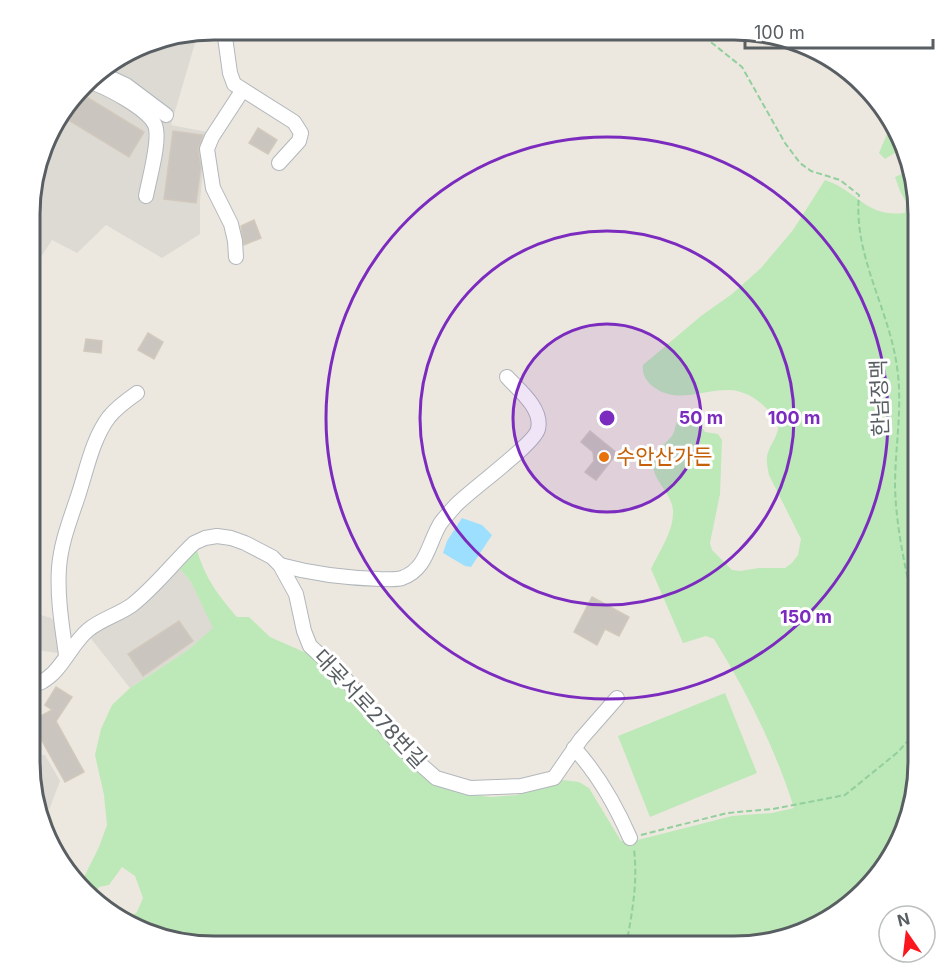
<svg xmlns="http://www.w3.org/2000/svg" width="949" height="976" viewBox="0 0 949 976" font-family="Inter,'Noto Sans KR',sans-serif">
  <style>
    .industrial { fill: #dddad4 }
    .green { fill: #bde8b8 }
    .water { fill: #9ddfff }
    .building { fill: #cac5be; stroke: #d2c9bd; stroke-width: 1.5 }
    .lines { fill: none; stroke-linecap: round; stroke-linejoin: round }
    .minor-casing { stroke: #b2b7bc; stroke-width: 16 }
    .path { stroke: #92cf9d; stroke-width: 2; stroke-dasharray: 6 3; stroke-linecap: butt }
    .minor { stroke: #fff; stroke-width: 14 }
    .ring { fill: none; stroke: #7b2cbf; stroke-width: 3 }
    .food-dot { fill: #e8710a; stroke: #fff; stroke-width: 2 }
    .labels { text-anchor: middle; stroke-width: 6; stroke-linejoin: round; paint-order: stroke }
    .street-label { font-size: 21px; fill: #585e62; stroke: #fff }
    .food-label { font-size: 21px; fill: #c56008; stroke: #fff; text-anchor: start }
    .rim { fill: none; stroke: #585e62; stroke-width: 3 }
    .centre { fill: #7b2cbf; stroke: #fff; stroke-width: 3 }
    .ring-label { font-size: 18px; text-anchor: middle; font-weight: bold; fill: #7b2cbf; stroke: #fff; stroke-width: 6; stroke-linejoin: round; paint-order: stroke }
  </style>
  <rect width="100%" height="100%" fill="#ede8df"/>
  <g class="industrial">
    <path d="M198,33L171,125L207,132L200,201V234L162,258L106,225L77,253L52,240L33,269V179L54,122L93,75L155,40Z"/>
    <path d="M180,569L191,582L214,628L188,650L130,688L89,636L147,600Z"/>
    <path d="M31,612L51,618L55,622L60,647L57,653L31,649Z"/>
    <path d="M30,754L45,755L60,781L46,818L30,774Z"/>
  </g>
  <g class="green">
    <path d="M883,107L888,112L901,149L885,159L879,153L887,134Z"/>
    <path d="M908,171L919,202V774L895,854L837,915L747,946H202L123,922L137,912L143,898L135,876L122,867L109,885L99,887L94,895L81,883L99,847L107,825L104,795L95,755L101,729L112,705L130,688L188,650L213,628L191,582L180,569L197,550C205,578 218,595 237,617H249L270,637L322,660L422,773L443,788L465,794L491,797L517,795L544,788L563,780L579,782L589,788L621,841L630,842L732,816L772,813L794,808C775,748 747,692 714,639L706,636L683,643L651,569C659,552 673,532 673,513C674,492 647,478 654,457C658,446 670,442 674,432C678,419 678,411 694,413L705,432L718,434L722,440L720,494L710,543L712,550L732,570L740,571L759,568H785L792,563L798,555L801,539L769,475C768,469 766,462 767,456C769,445 781,433 778,422C776,416 770,412 766,408C756,398 745,391 730,390C702,389 676,406 651,385C645,379 642,373 643,365L701,316L732,294L761,268L793,230L825,180C858,191 866,218 905,213L906,202L900,191L895,177Z"/>
    <path d="M725,693L757,773L650,817L618,736Z"/>
  </g>
  <path class="water" d="M462,518L482,525L492,535L471,567L465,566L443,553L447,541Z"/>
  <g class="building">
    <path d="M80,93L144,132L129,157L65,118Z"/>
    <path d="M258,128L277,140L268,154L249,143Z"/>
    <path d="M173,131L203,135L198,150L201,167L196,203L164,199Z"/>
    <path d="M254,220L261,238L244,245L241,226Z"/>
    <path d="M148,333L163,342L154,359L138,350Z"/>
    <path d="M86,339L102,341L101,353L84,351Z"/>
    <path d="M590,431L617,453L596,480L585,472L594,461L593,452L581,442Z"/>
    <path d="M592,597L629,617L619,636L605,629L597,645L574,632Z"/>
    <path d="M179,621L193,641L143,676L128,654Z"/>
    <path d="M56,687L72,697L56,721L84,772L65,782L31,721L52,710L45,705Z"/>
  </g>
  <g class="lines">
    <defs>
      <g id="minor">
        <path d="M224,30L230,73L234,84L294,122L301,133L299,141L279,163"/>
        <path d="M98,72L126,85L166,115"/>
        <path d="M88,82C104,85 148,109 155,125C161,139 149,179 146,196"/>
        <path d="M236,257L235,241L231,224L213,188L207,149L212,137L242,91"/>
        <path d="M280,565C313,574 346,578 380,579C387,579 395,580 402,578C427,569 428,544 440,524C444,518 450,512 455,506C470,490 535,444 538,429C543,409 519,390 507,377"/>
        <path d="M66,655C62,626 57,597 59,568C61,541 71,518 79,493C87,468 93,438 109,417C117,407 127,400 137,393"/>
        <path d="M31,686C60,679 67,648 88,630C101,619 118,615 132,605C155,587 173,563 194,543L205,538L217,536L231,538L245,543L272,557L280,565L296,594L304,631L310,646L343,676L402,748L436,778L470,788L521,786L554,778L581,739L617,698"/>
        <path d="M574,748C598,774 616,806 630,838"/>
      </g>
    </defs>
    <use href="#minor" class="minor-casing"/>
    <g class="path">
      <path d="M697,31L742,67L785,143L800,163L811,171L840,180L859,195C853,256 889,308 897,367C903,407 895,446 895,486C896,531 908,582 919,626"/>
      <path d="M641,835L727,813L773,809L845,795L898,752L919,728"/>
      <path d="M626,946C632,914 638,882 634,850"/>
    </g>
    <use href="#minor" class="minor"/>
  </g>
  <circle cx="607" cy="418" r="94" fill="#7b2cbf" fill-opacity=".12"/>
  <g class="ring">
    <circle cx="607" cy="418" r="94"/>
    <circle cx="607" cy="418" r="187"/>
    <circle cx="607" cy="418" r="281"/>
  </g>
  <circle class="food-dot" cx="604" cy="457" r="6"/>
  <g class="labels">
    <g class="street-label">
      <text transform="translate(880 398) rotate(-92)" y="7">한남정맥</text>
      <text transform="translate(370 709) rotate(47)" y="7">대곶서로278번길</text>
    </g>
    <g class="food-label">
      <text x="616" y="464">수안산가든</text>
    </g>
  </g>
  <path d="M0 0H949V976H0ZM214 40H734A174 174 0 0 1 908 214V762A174 174 0 0 1 734 936H214A174 174 0 0 1 40 762V214A174 174 0 0 1 214 40Z" fill="#fff" fill-rule="evenodd"/>
  <path class="rim" d="M214 40H734A174 174 0 0 1 908 214V762A174 174 0 0 1 734 936H214A174 174 0 0 1 40 762V214A174 174 0 0 1 214 40Z"/>
  <circle cx="607" cy="418" r="9" class="centre"/>
  <g class="ring-label">
    <text x="701" y="424">50 m</text>
    <text x="794" y="424">100 m</text>
    <text x="806" y="623">150 m</text>
  </g>
  <g transform="translate(907 934) rotate(346)"><circle r="28" fill="#ffffff" stroke="#bcbfc0" stroke-width="1.5"/>
  <path d="M0-4.5L10 22L0 15L-10 22Z" fill="#fc161d"/>
  <text y="-9" font-size="16" font-weight="bold" text-anchor="middle" fill="#585e62">N</text>
  </g>
  <path d="M745 39v9h188v-9" fill="none" stroke="#585e62" stroke-width="3"/>
  <text x="754" y="39" font-size="18" fill="#585e62" stroke="#ffffff" stroke-width="4.5" paint-order="stroke">100 m</text>
</svg>
